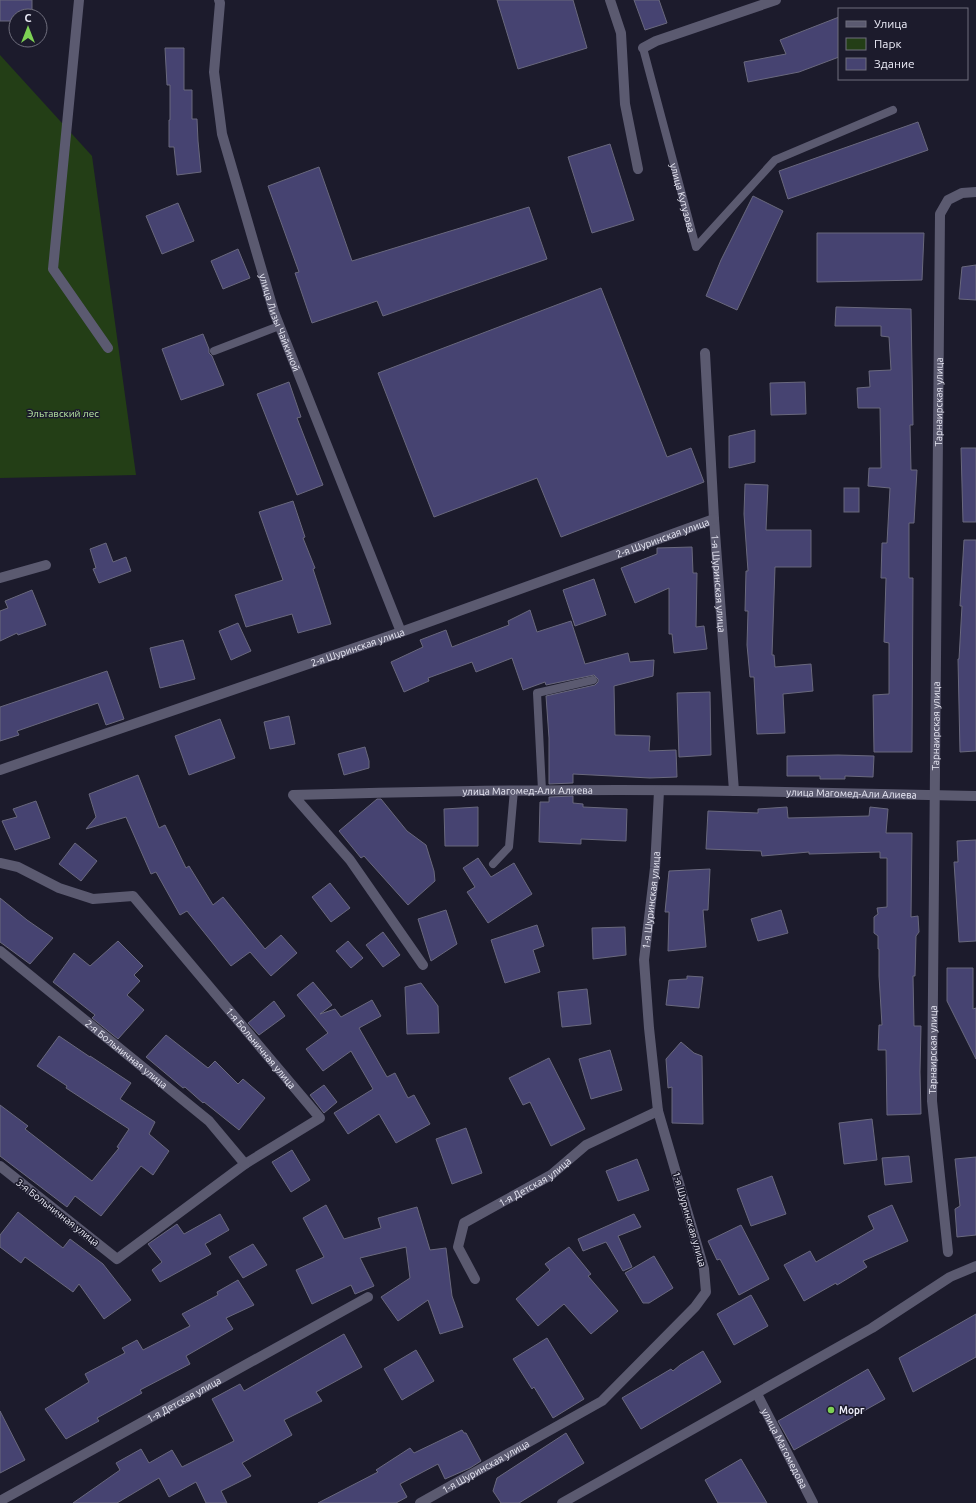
<svg xmlns="http://www.w3.org/2000/svg" width="976" height="1503" viewBox="0 0 976 1503" font-family="Ubuntu,sans-serif">
  <style>
    .green { fill: #233e16 }
    .building { fill: #464371; stroke: #69687d }
    .lines { fill: none; stroke-linecap: round; stroke-linejoin: round }
    .lane { stroke: #5b5a70; stroke-width: 8 }
    .street { stroke: #5b5a70; stroke-width: 10 }
    .poi-dot { fill: #7dd154; stroke: #1c1b2c; stroke-width: 1.5 }
    .labels { text-anchor: middle; stroke-width: 3; stroke-linejoin: round; paint-order: stroke }
    .street-label { font-size: 10px; fill: #ebebf7; stroke: #1c1b2c }
    .park-label { font-size: 10px; fill: #b9eaa4; stroke: #1c1b2c }
    .poi-label { font-size: 10px; font-weight: bold; fill: #ebebf7; stroke: #1c1b2c; text-anchor: start }
  </style>
  <rect width="100%" height="100%" fill="#1c1b2c"/>
  <path class="green" d="M0,55L92,156L136,475L0,478Z"/>
  <g class="building">
    <path d="M0,0H32V16H16V21H0Z"/>
    <path d="M497,0H573L587,48L518,69Z"/>
    <path d="M634,0H659L667,23L645,30Z"/>
    <path d="M839,17V57L799,72L748,82L744,62L786,54L780,40Z"/>
    <path d="M165,48H184V90H192V119H197L198,141L201,172L177,175L174,147H169V120H170V85H167Z"/>
    <path d="M918,122L928,150L788,199L779,171Z"/>
    <path d="M610,144L634,220L592,233L568,157Z"/>
    <path d="M319,167L352,261L529,207L547,259L383,316L377,301L312,323L295,273L299,272L268,186Z"/>
    <path d="M753,196L783,211L737,310L706,296L721,260Z"/>
    <path d="M178,203L194,241L162,254L146,216Z"/>
    <path d="M817,233H924L922,280L817,282Z"/>
    <path d="M238,249L250,278L223,289L211,261Z"/>
    <path d="M976,265V300L959,299L962,267Z"/>
    <path d="M601,288L667,457L691,448L704,482L561,537L537,478L434,517L378,373Z"/>
    <path d="M836,307L911,309L913,425H910L911,470H917L914,523H909V578H913L912,752H874L873,695L889,694V643L884,642L886,578H881L882,543H887L890,488L868,486L869,468H881L880,408H858L857,388L870,387L869,371L891,370L889,337L881,336V326H835Z"/>
    <path d="M203,334L209,349V353L212,356L224,385L181,400L162,349Z"/>
    <path d="M289,382L301,417L297,418L323,485L297,495L257,394Z"/>
    <path d="M805,382L806,414L771,415L770,383Z"/>
    <path d="M755,430V462L729,468V436Z"/>
    <path d="M961,448H976V522H963Z"/>
    <path d="M745,484L768,485L766,530H811V567H775L772,655H774L775,667L811,664L813,691L783,694L785,733L757,734L754,677H750L747,645L748,611H745L746,571H748L744,514Z"/>
    <rect x="844" y="488" width="15" height="24"/>
    <path d="M293,501L305,537L303,538L315,568L313,569L331,624L298,633L292,614L246,627L235,595L283,580L259,512Z"/>
    <path d="M964,540H976V751L960,752L958,659H959L962,606H960Z"/>
    <path d="M106,543L113,562L126,557L131,571L99,583L93,569L96,568L90,549Z"/>
    <path d="M692,547L693,573H697L696,627L704,626L707,649L674,653L672,634H669V588L635,603L621,568L657,554V548Z"/>
    <path d="M594,579L606,615L575,626L563,590Z"/>
    <path d="M32,590L46,625L18,635L17,633L0,641V611L8,608L5,601Z"/>
    <path d="M530,610L537,632L571,621L585,664L628,653L630,662L654,660L653,676L614,686L615,735L650,736L649,751L676,750L677,777L650,778L573,774V783L549,784V738L546,696L595,685L598,682V679L594,675L546,685L545,682L523,690L512,658L476,672L472,662L428,678L429,681L404,692L391,662L423,647L420,640L446,630L452,647L509,625L508,621Z"/>
    <path d="M238,623L251,651L231,660L219,631Z"/>
    <path d="M183,640L195,679L160,688L150,648Z"/>
    <path d="M107,671L124,719L106,725L98,703L17,731L19,735L0,741V707Z"/>
    <path d="M710,692L711,755L679,757L677,693Z"/>
    <path d="M289,716L295,744L270,749L264,722Z"/>
    <path d="M220,719L235,758L189,775L175,736Z"/>
    <path d="M365,747L369,761V768L344,775L338,754Z"/>
    <path d="M838,755L874,756L873,777L845,776V779H820V776H787V756Z"/>
    <path d="M138,775L159,828L165,825L186,868L189,866L213,905L223,897L265,949L281,935L297,953L271,976L250,952L231,966L187,911L180,915L156,872L151,874L126,817L86,829L96,817L89,794Z"/>
    <path d="M573,796V803L583,804V807L627,809L626,841L581,839V844L539,842L540,802H549V797Z"/>
    <path d="M377,799H381L407,831L426,845L434,871L435,881L408,905L364,856L361,858L339,831Z"/>
    <path d="M36,801L50,838L15,850L2,821L17,817L13,809Z"/>
    <path d="M478,807V846H445L444,809Z"/>
    <path d="M787,807L788,818L869,816L870,807L888,809L886,833H912L911,917L918,916L919,932L916,936L915,976H913L914,1026H921L920,1072L921,1114L887,1115L886,1050H878L879,1025H882L879,976V949H878V936L874,933V917L878,914L877,908L887,907V858H880V852L809,854V852L762,856L761,851L706,849L708,811L758,813V809Z"/>
    <path d="M976,840V941L959,942L954,862H958L957,841Z"/>
    <path d="M75,843L97,861L81,881L59,864Z"/>
    <path d="M478,858L491,877L514,863L532,894L488,923L467,892L475,887L463,868Z"/>
    <path d="M710,869L708,910H703L706,947L668,951L669,912H665L669,871Z"/>
    <path d="M330,883L350,908L331,922L312,897Z"/>
    <path d="M0,898L27,920L53,938L30,964L0,942Z"/>
    <path d="M446,910L457,944L431,961L418,919Z"/>
    <path d="M781,910L788,933L758,941L751,919Z"/>
    <path d="M537,925L544,946L533,950L540,972L505,983L491,940Z"/>
    <path d="M625,927L626,955L593,959L592,928Z"/>
    <path d="M383,932L400,955L383,967L366,945Z"/>
    <path d="M118,941L143,966L134,975L140,981L127,995L144,1010L118,1039L92,1018L95,1015L53,982L74,953L90,966Z"/>
    <path d="M348,941L363,958L351,968L336,951Z"/>
    <path d="M947,968H973V1009L976,1008V1059L947,1001Z"/>
    <path d="M687,976L703,977L699,1008L666,1005L669,980L687,979Z"/>
    <path d="M313,982L332,1005L320,1014L335,1009L341,1017L372,1000L381,1016L359,1028L387,1077L395,1073L408,1098L414,1095L430,1124L396,1143L379,1114L348,1134L334,1113L373,1089L351,1051L323,1071L306,1049L328,1033L297,995Z"/>
    <path d="M421,983L438,1006L439,1033L407,1034L405,987Z"/>
    <path d="M587,989L591,1024L562,1027L558,992Z"/>
    <path d="M274,1001L285,1016L259,1035L248,1023Z"/>
    <path d="M166,1035L208,1068L215,1061L238,1084L243,1079L265,1098L239,1130L204,1102L203,1103L185,1087L183,1088L146,1057Z"/>
    <path d="M59,1036L90,1057V1056L131,1083L120,1099L155,1122L149,1134L169,1151L153,1175L141,1166L101,1216L75,1196L67,1207L0,1156V1105L28,1126L25,1129L92,1181L119,1148L117,1147L129,1129L66,1088L67,1086L37,1066Z"/>
    <path d="M681,1042L694,1053L702,1056L703,1124L672,1123V1087L668,1088L666,1059Z"/>
    <path d="M610,1050L622,1090L591,1099L579,1059Z"/>
    <path d="M549,1058L585,1129L551,1146L530,1102L523,1105L509,1078Z"/>
    <path d="M324,1085L337,1102L324,1113L310,1095Z"/>
    <path d="M872,1119L877,1160L844,1164L839,1123Z"/>
    <path d="M466,1128L482,1173L452,1184L436,1139Z"/>
    <path d="M292,1150L310,1180L291,1192L272,1162Z"/>
    <path d="M909,1156L912,1182L885,1185L882,1158Z"/>
    <path d="M976,1157V1235L957,1237L955,1209L960,1206L955,1159Z"/>
    <path d="M637,1159L649,1190L618,1201L606,1171Z"/>
    <path d="M772,1176L786,1214L751,1226L737,1189Z"/>
    <path d="M326,1205L344,1239L381,1228L378,1218L417,1207L430,1250L446,1248L452,1296L463,1327L440,1334L428,1300L398,1321L381,1297L410,1278L406,1247L360,1258L374,1286L355,1294L351,1285L312,1304L296,1270L324,1257L303,1218Z"/>
    <path d="M892,1205L908,1241L863,1261L867,1267L837,1285L836,1283L804,1301L784,1265L810,1251L816,1262L874,1229L868,1216Z"/>
    <path d="M18,1212L63,1248L70,1239L103,1264L131,1300L104,1319L79,1284L73,1292L25,1257L21,1263L0,1247V1235Z"/>
    <path d="M220,1214L229,1230L205,1244L211,1254L160,1282L152,1270L162,1262L148,1244L177,1224L184,1234Z"/>
    <path d="M634,1214L641,1227L618,1236L632,1267L623,1271L606,1242L583,1251L578,1239Z"/>
    <path d="M741,1225L769,1279L739,1295L720,1259L717,1260L708,1241Z"/>
    <path d="M253,1244L267,1265L243,1278L229,1257Z"/>
    <path d="M569,1247L591,1274L588,1276L618,1311L591,1334L564,1304L538,1326L516,1299L550,1270L545,1264Z"/>
    <path d="M654,1256L673,1288L649,1303H643L625,1273Z"/>
    <path d="M238,1280L254,1305L226,1318L233,1329L186,1356L190,1364L140,1390L142,1393L97,1418L99,1421L66,1439L45,1409L89,1382L85,1374L125,1353L122,1348L137,1340L143,1350L190,1326L182,1314L218,1295L217,1292Z"/>
    <path d="M751,1295L768,1326L734,1345L717,1314Z"/>
    <path d="M976,1314V1357L913,1392L899,1358Z"/>
    <path d="M344,1334L362,1367L316,1392L322,1401L284,1420L292,1435L242,1463L251,1476L221,1491L227,1503H206L196,1482L169,1497L159,1478L117,1503H73L120,1470L116,1463L141,1449L149,1463L172,1450L182,1467L234,1441L212,1399L240,1384L244,1391Z"/>
    <path d="M547,1338L584,1399L553,1418L534,1387L532,1389L513,1359Z"/>
    <path d="M416,1350L434,1381L402,1400L384,1369Z"/>
    <path d="M703,1351L721,1382L641,1429L622,1398L671,1369L673,1371L680,1365Z"/>
    <path d="M868,1369L885,1399L794,1450L778,1421Z"/>
    <path d="M0,1411L25,1460L0,1473Z"/>
    <path d="M462,1430L464,1433H466L481,1461L470,1468L445,1479L438,1464L400,1484L407,1497L396,1503H318L378,1472L376,1470L410,1448L414,1453Z"/>
    <path d="M566,1433L584,1463L519,1503H501L493,1491L497,1478Z"/>
    <path d="M741,1459L767,1503H718L705,1480Z"/>
  </g>
  <g class="lines">
    <g class="lane">
      <path id="s1" d="M643,48L696,247L775,160L893,110"/>
      <path d="M214,351L279,326"/>
      <path d="M542,790L537,693L593,680"/>
      <path d="M493,864L509,847L514,790"/>
    </g>
    <g class="street">
      <path d="M79,0L53,269L108,348"/>
      <path id="s2" d="M219,0L220,3L214,72L222,134L274,312L401,632"/>
      <path d="M610,0L621,33L625,104L638,169"/>
      <path d="M643,48L656,41L776,0"/>
      <path id="s3" d="M705,353L714,519L734,791"/>
      <path d="M0,578L46,565"/>
      <path id="s4" d="M0,770L401,632L714,519"/>
      <path id="s5" d="M0,863L18,867L59,888L93,899L133,896L320,1118L245,1164L117,1259L0,1166"/>
      <path id="s6" d="M0,951L209,1121L245,1164"/>
      <path id="s7" d="M423,965L350,860L293,795C440,791 588,788 736,791C816,792 896,794 976,796"/>
      <path id="s8" d="M948,1252L932,1101L940,214L948,200L962,193L976,192"/>
      <path id="s9" d="M475,1279L458,1247L464,1223L551,1175L586,1145L658,1111"/>
      <path id="s10" d="M757,1394L813,1503"/>
      <path id="s11" d="M0,1501L368,1297"/>
      <path id="s12" d="M420,1503L602,1401L695,1307L706,1292L704,1269L658,1111L649,1028L644,960L655,868L659,791"/>
      <path d="M562,1503L872,1328L950,1277L976,1266"/>
    </g>
  </g>
  <circle class="poi-dot" cx="831" cy="1410" r="4"/>
  <g class="labels">
    <g class="street-label">
      <text dy="4" stroke="none"><textPath href="#s1" startOffset="155">улица Кутузова</textPath></text>
      <text dy="4" stroke="none"><textPath href="#s2" startOffset="332">улица Лизы Чайкиной</textPath></text>
      <text dy="4" stroke="none"><textPath href="#s8" startOffset="851">Тарнаирская улица</textPath></text>
      <text dy="4" stroke="none"><textPath href="#s4" startOffset="702">2-я Шуринская улица</textPath></text>
      <text dy="4" stroke="none"><textPath href="#s3" startOffset="231">1-я Шуринская улица</textPath></text>
      <text dy="4" stroke="none"><textPath href="#s4" startOffset="378">2-я Шуринская улица</textPath></text>
      <text dy="4" stroke="none"><textPath href="#s8" startOffset="527">Тарнаирская улица</textPath></text>
      <text dy="4" stroke="none"><textPath href="#s7" startOffset="449">улица Магомед-Али Алиева</textPath></text>
      <text dy="4" stroke="none"><textPath href="#s7" startOffset="773">улица Магомед-Али Алиева</textPath></text>
      <text dy="4" stroke="none"><textPath href="#s12" startOffset="759">1-я Шуринская улица</textPath></text>
      <text dy="4" stroke="none"><textPath href="#s5" startOffset="339">1-я Больничная улица</textPath></text>
      <text dy="4" stroke="none"><textPath href="#s8" startOffset="203">Тарнаирская улица</textPath></text>
      <text dy="4" stroke="none"><textPath href="#s6" startOffset="163">2-я Больничная улица</textPath></text>
      <text dy="4" stroke="none"><textPath href="#s9" startOffset="143">1-я Детская улица</textPath></text>
      <text transform="translate(58 1212) rotate(38)" y="4">3-я Больничная улица</text>
      <text transform="translate(690 1219) rotate(74)" y="4">1-я Шуринская улица</text>
      <text dy="4" stroke="none"><textPath href="#s11" startOffset="210">1-я Детская улица</textPath></text>
      <text dy="4" stroke="none"><textPath href="#s10" startOffset="61">улица Магомедова</textPath></text>
      <text dy="4" stroke="none"><textPath href="#s12" startOffset="75">1-я Шуринская улица</textPath></text>
    </g>
    <g class="park-label">
      <text x="63" y="417">Эльтавский лес</text>
    </g>
    <g class="poi-label">
      <text x="839" y="1414">Морг</text>
    </g>
  </g>
  <rect x="838" y="8" width="130" height="72" fill="#1c1b2c" stroke="#6f6e7d"/>
  <rect x="846" y="21" width="20" height="6" fill="#5b5a70" stroke="#6f6e7d"/>
  <text x="874" y="28" font-size="12" fill="#ebebf7">Улица</text>
  <rect x="846" y="38" width="20" height="12" fill="#233e16" stroke="#6f6e7d"/>
  <text x="874" y="48" font-size="12" fill="#ebebf7">Парк</text>
  <rect x="846" y="58" width="20" height="12" fill="#464371" stroke="#6f6e7d"/>
  <text x="874" y="68" font-size="12" fill="#ebebf7">Здание</text>
  <g transform="translate(28 28)"><circle r="19" fill="#1c1b2c" stroke="#6f6e7d"/>
  <path d="M0-3L7 15L0 10L-7 15Z" fill="#7dd154"/>
  <text y="-6" font-size="11" font-weight="bold" text-anchor="middle" fill="#ebebf7">С</text>
  </g>
</svg>
